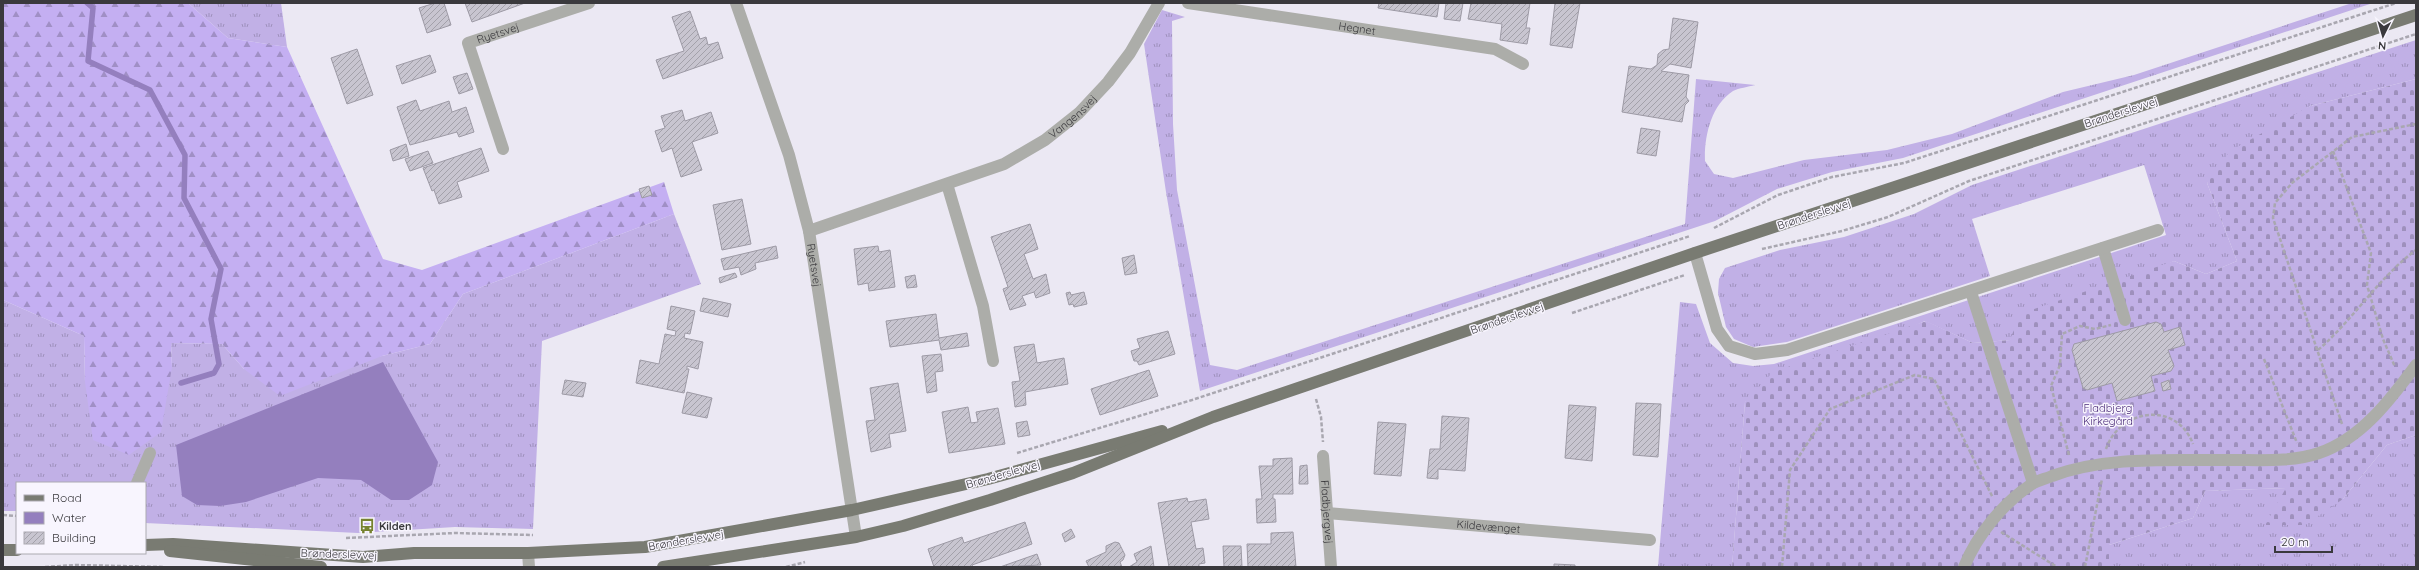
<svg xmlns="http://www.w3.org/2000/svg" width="2419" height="570" viewBox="0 0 2419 570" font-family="Quicksand,sans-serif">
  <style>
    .grass { fill: url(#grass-tufts) }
    .forest { fill: url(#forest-firs) }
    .cemetery { fill: url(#cemetery-stones) }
    .water { fill: #947fbe }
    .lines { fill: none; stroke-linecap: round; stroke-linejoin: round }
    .stream { stroke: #947fbe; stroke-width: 5.5 }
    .building { fill: url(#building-hatch); stroke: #9d9aa5 }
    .path { stroke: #a9a7b0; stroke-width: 2.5; stroke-dasharray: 4 2; stroke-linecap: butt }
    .minor { stroke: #acada9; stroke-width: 12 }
    .major { stroke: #797b72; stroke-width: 12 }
    .labels { text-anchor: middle; stroke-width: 3; stroke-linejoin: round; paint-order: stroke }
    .street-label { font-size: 11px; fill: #3a393d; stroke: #f8f5fe }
    .park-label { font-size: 11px; fill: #4c2d7a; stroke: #f8f5fe }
    .poi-label { font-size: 11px; font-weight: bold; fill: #3a393d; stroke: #f8f5fe; text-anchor: start }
  </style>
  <defs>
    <pattern id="grass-tufts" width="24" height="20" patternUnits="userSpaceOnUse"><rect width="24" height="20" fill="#c1b0e6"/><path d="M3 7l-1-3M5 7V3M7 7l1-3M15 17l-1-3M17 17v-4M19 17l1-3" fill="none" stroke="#9e90bc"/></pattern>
    <pattern id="forest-firs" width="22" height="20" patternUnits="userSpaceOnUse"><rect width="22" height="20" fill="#c4aff2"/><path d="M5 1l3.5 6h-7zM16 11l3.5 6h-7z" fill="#a08fc5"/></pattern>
    <pattern id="cemetery-stones" width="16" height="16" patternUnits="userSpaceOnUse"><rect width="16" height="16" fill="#c1b0e6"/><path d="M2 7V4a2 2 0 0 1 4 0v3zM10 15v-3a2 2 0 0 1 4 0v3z" fill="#9e90bc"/></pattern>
    <pattern id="building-hatch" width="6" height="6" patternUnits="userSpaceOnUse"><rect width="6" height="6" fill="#c8c5d0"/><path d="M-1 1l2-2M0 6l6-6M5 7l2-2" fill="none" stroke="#a3a1aa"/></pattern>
  </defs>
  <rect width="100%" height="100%" fill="#ebe8f3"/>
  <g class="grass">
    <path d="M188,3H281L287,47L228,38Z"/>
    <path d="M2352,3H2373L1903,158L1832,172L1777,189L1715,221L1200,391L1166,192L1144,44L1162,10L1185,17L1172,21L1173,124L1177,190L1210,365L1237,370L1685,224L1696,79L1755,85C1748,87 1739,88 1733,91C1711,105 1704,137 1705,161L1714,174L1733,178L1804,160L1887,150L1952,134L2063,92L2134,75Z"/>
    <path d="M2416,40V79L2310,106L2207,183L2237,261L2206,274L2174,261L2010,340L1973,343L1925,321L1745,402L1732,567H1658L1680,302L1696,304L1710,343L1733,363L1753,366L1774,364L2166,235L2144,165L1972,219L1990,276L1787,342L1753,347L1734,339L1726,327L1718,293L1719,279L1725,268L1780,250L1844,237L1914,214L1972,185Z"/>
    <path d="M674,214L701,284L542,341L533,529L455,527L358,533L145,523V483H17V511H3V300L84,336L85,382L172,367L171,343L222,344L244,369L382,356L430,344L463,294Z"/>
    <path d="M2416,435V567H2109V545L2193,518L2205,491L2286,488L2343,499L2387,445Z"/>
  </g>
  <path class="forest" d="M3,3H188L228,38L287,47L383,259L422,270L664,182L674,214L463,294L430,344L382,356L280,396L244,369L222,344L171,343L172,367L161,432L129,455L93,440L85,382L84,336L3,300Z"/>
  <path class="cemetery" d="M2416,79V435L2387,445L2343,499L2305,525H2265L2286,488L2205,491L2193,518L2109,545V567H1732L1745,402L1773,372L1926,321L1973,343L2010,340L2020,314L2174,261L2206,274L2237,261L2207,183L2230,151L2310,106Z"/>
  <path class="water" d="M383,362L438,462L432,485L409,500H391L361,480L318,478L246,502L220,506L197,505L182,496L176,445Z"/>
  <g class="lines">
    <path class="stream" d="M87,3L93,8L88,61L150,90L185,155L184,198L221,269L211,319L219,364L214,373L181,383"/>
  </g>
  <g class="building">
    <path d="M435,3H444L451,25L427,33L419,8Z"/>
    <path d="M465,3H525L472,22Z"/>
    <path d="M1379,3H1439L1437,17L1378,8Z"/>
    <path d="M1446,3H1463L1460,21L1444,19Z"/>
    <path d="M1471,3H1530L1526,28H1530L1527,44L1500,40L1502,24L1468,19Z"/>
    <path d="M1555,3H1580L1572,48L1550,45Z"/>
    <path d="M690,11L700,39L706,37L708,45L718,42L723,58L663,79L656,60L684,51L672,17Z"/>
    <path d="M1673,18L1698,22L1691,68L1670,64L1661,71L1689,75L1686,97L1689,101L1685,105L1682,122L1622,112L1629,66L1651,69L1657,65L1658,54L1663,50L1669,49Z"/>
    <path d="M357,49L373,95L347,104L331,58Z"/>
    <path d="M430,55L436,72L402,84L396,66Z"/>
    <path d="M467,73L473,89L459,94L453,77Z"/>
    <path d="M416,100L420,111L449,101L452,112L466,107L474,132L459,137L457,132L410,145L397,107Z"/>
    <path d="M682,110L685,121L711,112L718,133L692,142L702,170L681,177L672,148L662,152L655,131L665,128L661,116Z"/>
    <path d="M1641,128L1660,131L1656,156L1637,153Z"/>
    <path d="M406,144L409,156L393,161L390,150Z"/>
    <path d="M481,148L489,171L457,182L462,197L439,204L434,190L432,191L423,168Z"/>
    <path d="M428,151L433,163L410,171L405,159Z"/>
    <path d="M649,186L652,195L642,198L639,189Z"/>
    <path d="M742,199L751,244L722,250L713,205Z"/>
    <path d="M1030,224L1038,249L1024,254L1033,279L1046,274L1050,293L1036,298L1034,292L1022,296L1026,305L1010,310L1003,289L1008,287L991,237Z"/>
    <path d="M776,246L778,258L755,263L756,269L741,275L739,267L724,270L721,259Z"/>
    <path d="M878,246L879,252L890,250L895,287L869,291L868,283L858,285L854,249Z"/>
    <path d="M1134,255L1137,273L1125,275L1122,258Z"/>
    <path d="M735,273L737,277L720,283L719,278Z"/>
    <path d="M915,275L917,287L907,288L905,277Z"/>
    <path d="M1070,292L1071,295L1084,292L1087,304L1074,307L1073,304L1069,305L1066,293Z"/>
    <path d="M703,298L731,304L728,317L700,311Z"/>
    <path d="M671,306L695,311L690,334L685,333L684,338L703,342L698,369L687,366V369H689L684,393L636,383L640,360L659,364L665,334L675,336L676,331L667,329Z"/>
    <path d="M936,314L939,338L967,333L969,346L941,350L939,340L890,347L886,321Z"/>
    <path d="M2156,322L2161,324L2164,332L2180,327L2185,345L2168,350L2174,366L2171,371L2151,376L2155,391L2117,401L2112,383L2087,390L2083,388L2072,350L2074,344Z"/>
    <path d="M1168,331L1175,354L1139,365L1137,361H1134L1131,351L1140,348L1137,339Z"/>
    <path d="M1034,344L1037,363L1064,358L1068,384L1025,392L1026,405L1015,407L1012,382L1020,381L1014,347Z"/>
    <path d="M941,354L943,371L935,372L937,391L927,393L922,356Z"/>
    <path d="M1149,370L1158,396L1100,415L1091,389Z"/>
    <path d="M565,380L586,383L583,397L562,394Z"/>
    <path d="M2169,380L2171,389L2163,391L2161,383Z"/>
    <path d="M898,383L906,431L889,434L891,447L871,452L866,421L875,420L870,388Z"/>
    <path d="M687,392L712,398L707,418L682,413Z"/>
    <path d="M1636,403L1661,404L1658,457L1633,455Z"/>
    <path d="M1569,405L1596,407L1592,461L1565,458Z"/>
    <path d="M968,407L971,423L978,422L976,412L998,408L1005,444L949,453L942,412Z"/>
    <path d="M1442,416L1469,418L1465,471L1438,469V479L1427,478L1430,449H1440Z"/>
    <path d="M1027,421L1030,435L1018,437L1016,423Z"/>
    <path d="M1378,422L1406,424L1401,476L1374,474Z"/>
    <path d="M1292,458L1293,494H1273V499H1275L1276,522L1257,523L1256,499H1262L1259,466H1273V459Z"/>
    <path d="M1307,465L1308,484H1299L1300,466Z"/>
    <path d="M1187,498L1188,502L1206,499L1209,519L1191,522L1196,549L1203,548L1205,563L1199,564V567H1169L1158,503Z"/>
    <path d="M1025,522L1032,544L972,565L973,567H934L928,549L962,537L964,543Z"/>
    <path d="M1071,529L1075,537L1065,542L1062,534Z"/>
    <path d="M1293,532L1296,567H1248L1247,544H1271V533Z"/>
    <path d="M1115,542L1119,543L1125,555L1123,560L1120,562L1122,567H1089L1086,561L1106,552V546Z"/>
    <path d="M1151,546L1154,567H1129L1137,562L1134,554Z"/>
    <path d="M1223,546H1241L1242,567H1224Z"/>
    <path d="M1037,554L1041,565L1000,567Z"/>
    <path d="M1554,564L1575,565V567H1554Z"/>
  </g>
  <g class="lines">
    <g class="path">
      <path d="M2333,151L2371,253L2367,285L2383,339L2395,367"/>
      <path d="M1714,228L1778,195L1832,177L1904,163L2396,3"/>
      <path d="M1762,249L1842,231L1888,217L1969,181L2416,34"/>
      <path d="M1572,313L1685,275"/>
      <path d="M2318,350C2354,319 2378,278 2416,250"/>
      <path d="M2264,359L2297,443"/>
      <path d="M1316,399L1321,417L1323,442"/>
      <path d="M2342,424L2273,218L2275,203L2292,183L2352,137L2416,124"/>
      <path d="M2106,449C2120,408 2177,401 2193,444"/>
      <path d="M1017,453L1192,400L1690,236"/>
      <path d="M2069,455L2051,386L2060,365L2062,334L2080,326L2095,329L2111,325"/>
      <path d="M3,515L17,516"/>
      <path d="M2001,532L2057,567"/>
      <path d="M346,538L455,533L533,535"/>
      <path d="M45,567L75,565L165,567"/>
      <path d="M786,567L805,562"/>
      <path d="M1782,567L1790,470L1830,409L1915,375L1934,379L1993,498"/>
      <path d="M2085,567L2102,479"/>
    </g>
    <g class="minor">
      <path id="s1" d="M736,3L789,155L809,231L856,537"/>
      <path id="s2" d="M1188,3L1495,49L1523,64"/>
      <path id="s3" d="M503,149L468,43L589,3"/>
      <path d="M947,184L983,306L993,361"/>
      <path id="s4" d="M809,231L1004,164L1045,140L1079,113L1108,82L1130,53L1159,3"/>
      <path d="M2103,248L2125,320"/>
      <path d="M1695,253L1717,329L1729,346L1755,354L1787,350L2158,230"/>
      <path d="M1971,292L2033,483"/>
      <path id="s5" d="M1323,456L1331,567"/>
      <path d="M137,483L150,453"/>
      <path id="s6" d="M1327,513L1650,540"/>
      <path d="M528,553L529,567"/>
      <path d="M1964,567C1977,535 2003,503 2032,484C2038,480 2046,479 2052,476C2109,455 2175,461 2235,460C2262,460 2293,462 2319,453C2361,439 2391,399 2416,365"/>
    </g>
    <g class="major">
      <path d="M145,545L173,544L363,557L414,553H528L645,547L852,510L988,479L1162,431"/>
      <path d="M3,550H17"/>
      <path d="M170,551L321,567"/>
      <path d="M663,567L856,537L903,526L990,500L1073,473L1213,417L1695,253L2416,15"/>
    </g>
  </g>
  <defs>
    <symbol id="bus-bare" viewBox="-9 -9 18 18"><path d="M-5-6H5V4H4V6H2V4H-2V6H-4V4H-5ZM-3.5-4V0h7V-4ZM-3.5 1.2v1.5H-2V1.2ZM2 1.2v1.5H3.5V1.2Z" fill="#768230" stroke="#f8f5fe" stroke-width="2.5" paint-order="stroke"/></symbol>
  </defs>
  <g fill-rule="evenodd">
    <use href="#bus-bare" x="356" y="515" width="22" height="22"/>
  </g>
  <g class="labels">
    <g class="street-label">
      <text dy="4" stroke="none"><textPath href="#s2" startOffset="171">Hegnet</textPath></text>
      <text dy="4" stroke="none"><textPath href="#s3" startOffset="143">Ryetsvej</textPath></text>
      <text transform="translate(2121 112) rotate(-18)" y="4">Brønderslevvej</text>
      <text dy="4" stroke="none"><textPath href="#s4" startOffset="290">Vangensvej</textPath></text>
      <text transform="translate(1814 214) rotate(-18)" y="4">Brønderslevvej</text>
      <text dy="4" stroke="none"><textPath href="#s1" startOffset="274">Ryetsvej</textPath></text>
      <text transform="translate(1507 318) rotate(-19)" y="4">Brønderslevvej</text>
      <text transform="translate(1003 474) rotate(-16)" y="4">Brønderslevvej</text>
      <text dy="4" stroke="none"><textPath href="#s5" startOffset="56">Fladbjergvej</textPath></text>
      <text dy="4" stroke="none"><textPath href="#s6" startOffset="162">Kildevænget</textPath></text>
      <text transform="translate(686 540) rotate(-10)" y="4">Brønderslevvej</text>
      <text transform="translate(339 554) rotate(2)" y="4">Brønderslevvej</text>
    </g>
    <g class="park-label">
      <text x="2108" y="412">Fladbjerg<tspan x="2108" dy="13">Kirkegård</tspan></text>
    </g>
    <g class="poi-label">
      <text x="379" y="530">Kilden</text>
    </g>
  </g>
  <rect width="2419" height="570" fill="none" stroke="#3a393d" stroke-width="8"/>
  <rect x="16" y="482" width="130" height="72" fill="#f8f5fe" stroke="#acaab1"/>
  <rect x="24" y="495" width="20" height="6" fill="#797b72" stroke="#acaab1"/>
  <text x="52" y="502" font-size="12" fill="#3a393d">Road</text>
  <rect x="24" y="512" width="20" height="12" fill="#947fbe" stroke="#acaab1"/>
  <text x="52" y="522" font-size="12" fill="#3a393d">Water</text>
  <rect x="24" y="532" width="20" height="12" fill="url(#building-hatch)" stroke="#acaab1"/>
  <text x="52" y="542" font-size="12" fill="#3a393d">Building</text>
  <g transform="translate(2383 36) rotate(185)" stroke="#f8f5fe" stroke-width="3" paint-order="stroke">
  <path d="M0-3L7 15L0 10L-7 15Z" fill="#3a393d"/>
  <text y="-6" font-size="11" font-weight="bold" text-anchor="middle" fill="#3a393d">N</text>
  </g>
  <path d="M2275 546v6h57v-6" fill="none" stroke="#3a393d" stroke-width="2"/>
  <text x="2281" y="546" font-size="12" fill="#3a393d" stroke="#f8f5fe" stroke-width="3" paint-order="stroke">20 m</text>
</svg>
